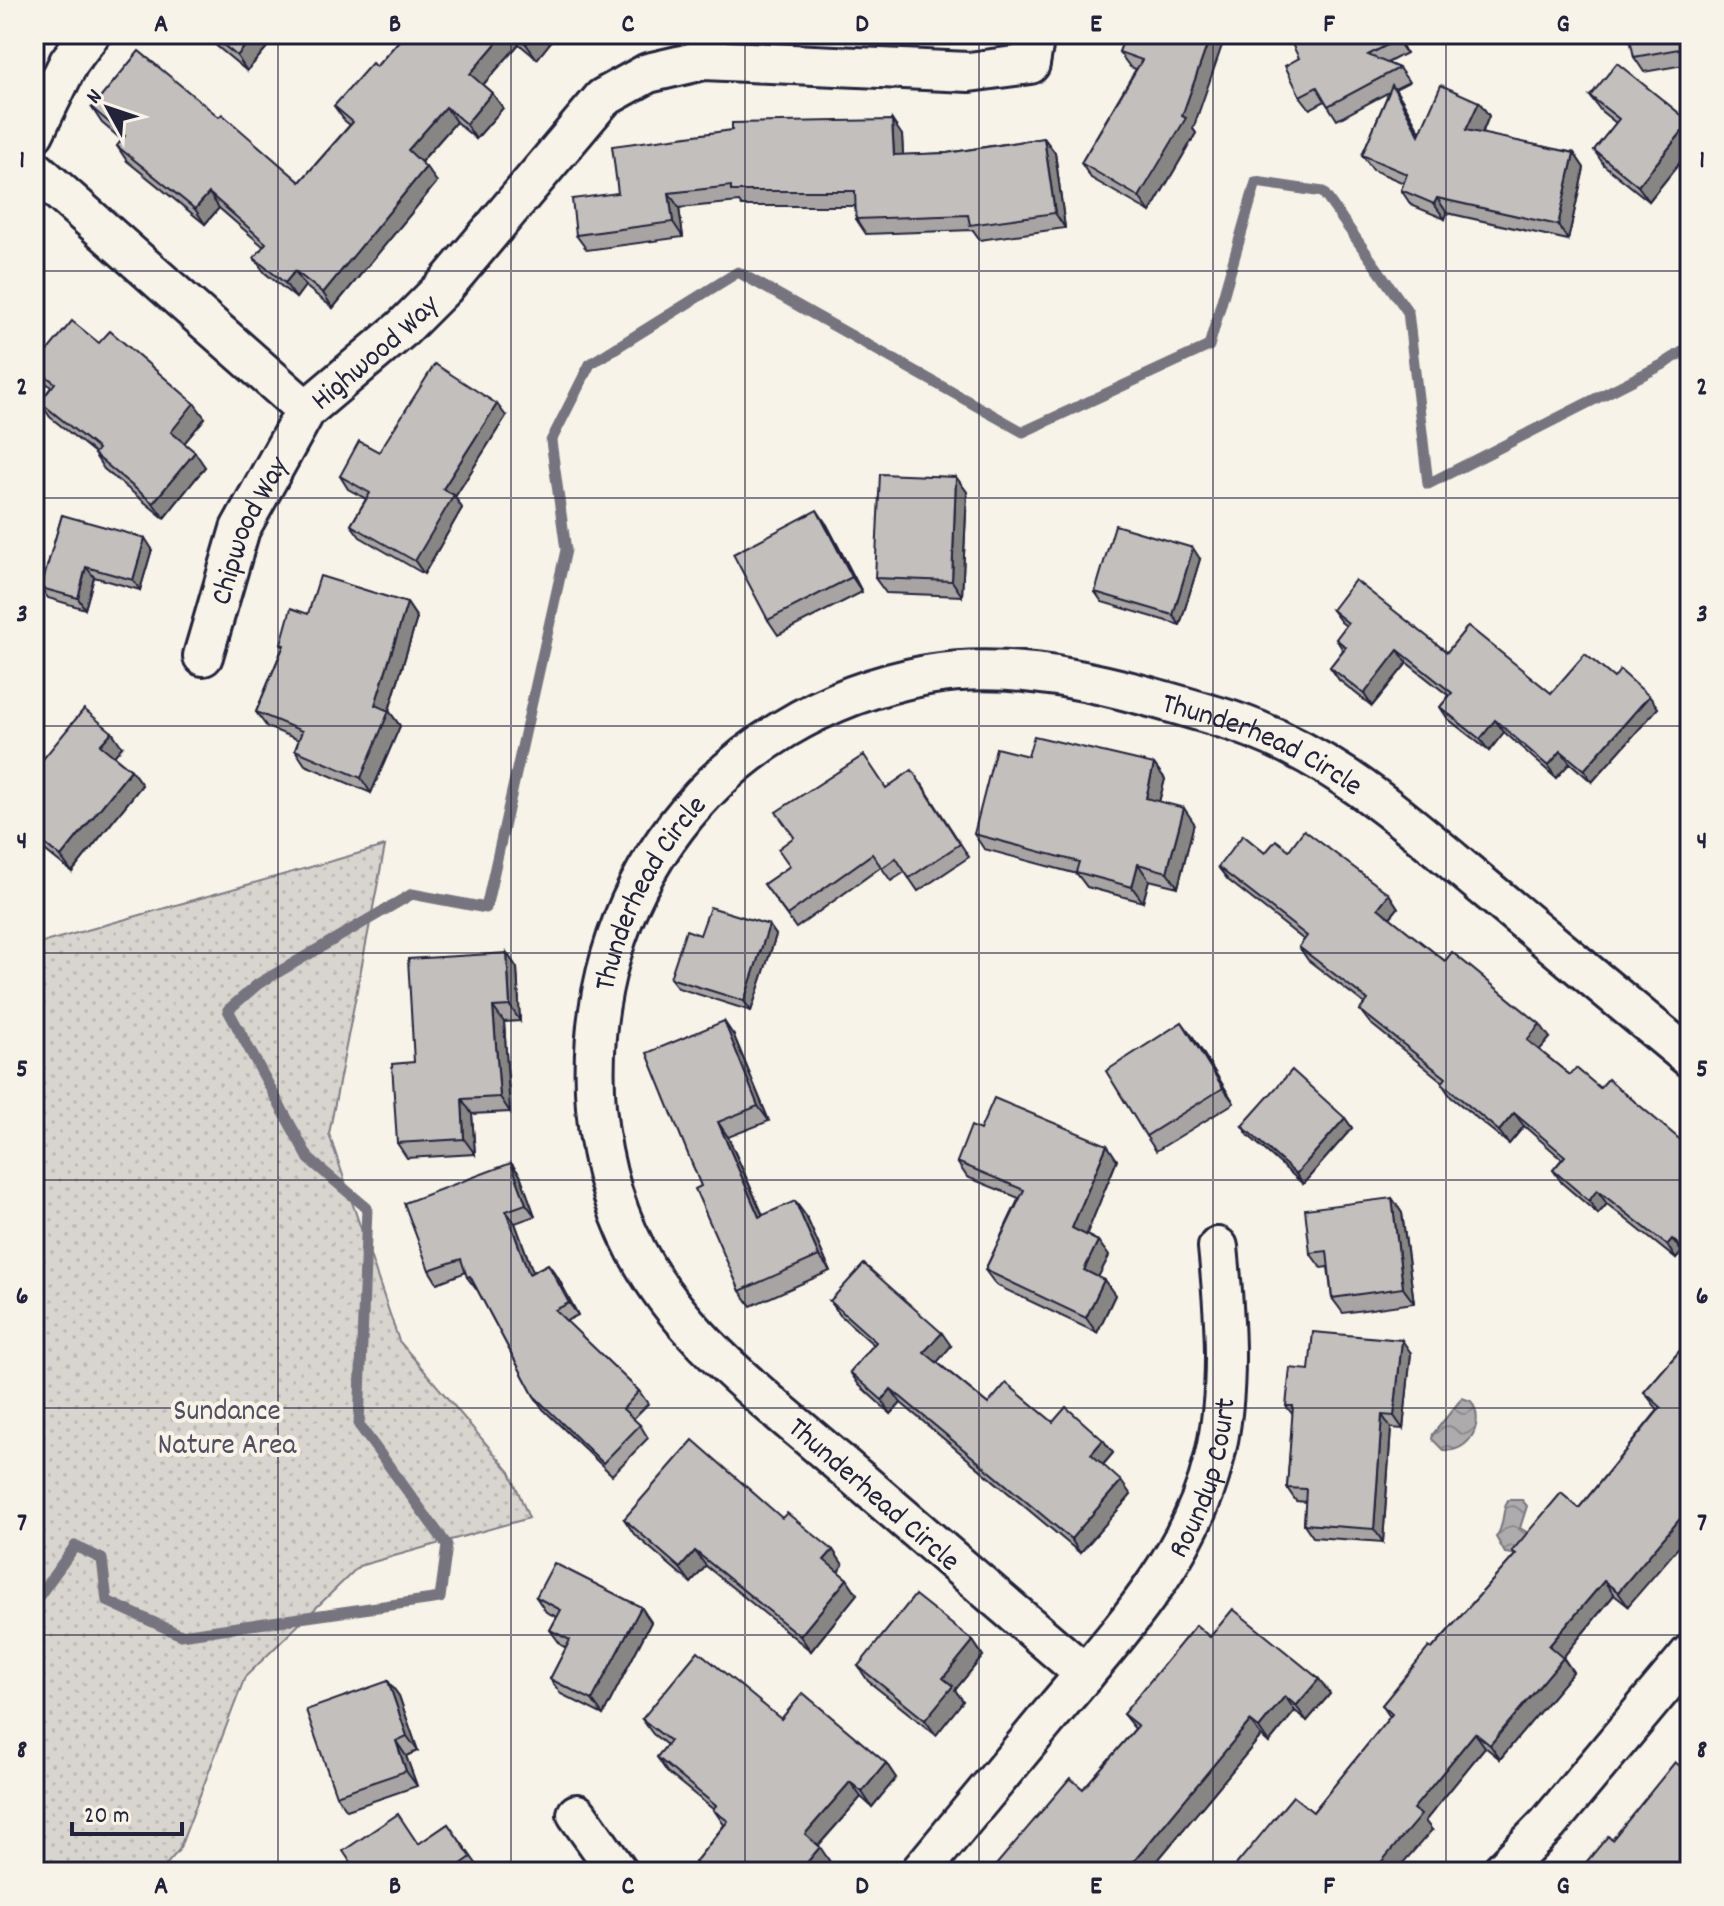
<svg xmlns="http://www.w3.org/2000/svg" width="1724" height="1906" viewBox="0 0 1724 1906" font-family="Dekko,sans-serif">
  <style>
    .park { fill: url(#park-dots); stroke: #7d7c85; stroke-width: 2 }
    .water { fill: url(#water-waves); stroke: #76747f; stroke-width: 2 }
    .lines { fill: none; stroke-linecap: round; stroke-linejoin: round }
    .stream { stroke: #76747f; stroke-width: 11 }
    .street-casing { stroke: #22223b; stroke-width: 44 }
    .street { stroke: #f7f3e8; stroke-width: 38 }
    .wall { fill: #a7a4a3; stroke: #22223b; stroke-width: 2 }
    .shaded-wall { fill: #888684; stroke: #22223b; stroke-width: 2 }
    .building { fill: #c2bfbd; stroke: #22223b; stroke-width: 2 }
    .grid { fill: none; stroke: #22223b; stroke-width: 2; stroke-opacity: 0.55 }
    .labels { text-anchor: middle; stroke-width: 8; stroke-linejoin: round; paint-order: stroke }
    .street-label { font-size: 30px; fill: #22223b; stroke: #f7f3e8 }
    .park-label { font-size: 30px; fill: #504f60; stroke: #f7f3e8 }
    .neatline { fill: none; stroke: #22223b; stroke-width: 3 }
    .grid-label { font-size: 26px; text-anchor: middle; font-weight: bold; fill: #22223b }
  </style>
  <defs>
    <pattern id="park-dots" width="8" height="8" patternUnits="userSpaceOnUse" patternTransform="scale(2)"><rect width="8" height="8" fill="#d8d5cf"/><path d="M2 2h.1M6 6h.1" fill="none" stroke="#b9b7b3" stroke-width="1.8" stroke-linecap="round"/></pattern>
    <pattern id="water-waves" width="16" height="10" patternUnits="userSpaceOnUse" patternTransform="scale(2)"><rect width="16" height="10" fill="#aeabad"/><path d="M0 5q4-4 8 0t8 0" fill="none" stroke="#8d8b8e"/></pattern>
  </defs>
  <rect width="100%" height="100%" fill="#f7f3e8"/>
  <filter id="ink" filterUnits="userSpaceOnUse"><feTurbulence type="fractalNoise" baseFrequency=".0125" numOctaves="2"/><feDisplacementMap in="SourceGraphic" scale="16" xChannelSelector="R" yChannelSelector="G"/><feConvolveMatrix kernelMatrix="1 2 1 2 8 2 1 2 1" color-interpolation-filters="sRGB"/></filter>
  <g filter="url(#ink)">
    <path class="park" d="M385,846L329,1134L399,1341L510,1472L529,1518L359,1566L245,1677L179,1850L160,1872H34V945Z"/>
    <g class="water">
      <path d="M1462,1398L1471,1401C1486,1421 1470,1454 1443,1450L1432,1439L1433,1434Z"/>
      <path d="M1508,1500H1522L1527,1506L1520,1528L1530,1534L1520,1555L1505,1553L1496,1537C1505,1526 1501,1512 1508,1500Z"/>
    </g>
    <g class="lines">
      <path class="stream" d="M34,1603L75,1546L102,1559L107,1601L181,1635L440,1598L447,1545L359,1425L367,1208L309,1159L228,1010L258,984L412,894L486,908L566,550L551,441L590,364L738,272L1023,432L1209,346L1256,182L1323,192L1408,312L1428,484L1662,365L1690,347"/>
      <defs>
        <g id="street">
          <path d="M34,133L69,62L90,34"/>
          <path d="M34,169L306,410"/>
          <path id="s1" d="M203,656L240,529L306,410L403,328L444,287L603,98L648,73L704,60L969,72L1030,64L1035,34"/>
          <path id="s2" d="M1085,1674C1002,1603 919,1531 836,1460C768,1401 693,1346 646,1268C617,1220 601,1163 596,1107C579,894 717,714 927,675C1023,658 1125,689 1216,716C1329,749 1402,819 1490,892C1557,947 1623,1003 1690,1058"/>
          <path d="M577,1814L618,1872"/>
          <path id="s3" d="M920,1872C965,1817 1011,1763 1056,1708C1119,1633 1191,1556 1214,1459C1231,1389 1225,1317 1218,1247"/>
          <path d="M1501,1872L1548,1824L1690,1654"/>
        </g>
      </defs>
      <use href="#street" class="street-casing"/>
      <use href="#street" class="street"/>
    </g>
    <g class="wall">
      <path d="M202,34H278L247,71Z"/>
      <path d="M405,34H557L537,59L519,44L483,85L492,93L503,108L476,139L456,122L421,162L437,182L333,308L305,286L296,298L265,273L254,258L264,247L219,208L205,224L127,161L117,146L122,140L102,123L92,108L219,117L300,182L350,125L345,121L334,106L376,67Z"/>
      <path d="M1126,34L1196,133L1150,212L1091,178L1081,163L1136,69L1130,67L1119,52Z"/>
      <path d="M1396,34L1406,53L1387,63L1399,68L1409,82L1395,89L1402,100L1420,132L1479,102L1489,116L1482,134L1574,153L1584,168L1568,240L1447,213L1445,219L1411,205L1401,190L1404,183L1373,170L1362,155L1389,92L1337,120L1325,101L1310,109L1300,96Z"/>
      <path d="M1690,34V64L1644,72L1634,57Z"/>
      <path d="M1590,96L1690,122V150L1649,201L1604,165L1594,150L1616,123L1601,111Z"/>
      <path d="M902,135L903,155L947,153L1044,138L1055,153L1065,228L980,240L973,230L866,234L856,219L855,206H742L739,202L679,208L683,237L587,250L576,235L618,193Z"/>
      <path d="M99,343L205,418L184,443L205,467L164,518L104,469L94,454L95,453L50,417L40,402L51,387L45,382L34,367Z"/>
      <path d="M506,416L455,497L462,508L424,574L360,537L351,525L366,499L348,489L340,476L379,452Z"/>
      <path d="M956,477L967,492L962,596L886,593L875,578Z"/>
      <path d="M62,515L152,549L140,590L94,577L85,609L48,598L41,588Z"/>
      <path d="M827,525L862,592L778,635L768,620Z"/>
      <path d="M1200,559L1180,625L1102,602L1095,592Z"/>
      <path d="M407,603L417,618L389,711L400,726L371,793L305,765L295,750L299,740L267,727L256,712L283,647L281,644L308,614Z"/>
      <path d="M1332,610L1551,693L1614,678L1649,696L1658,708L1592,782L1570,763L1556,778L1504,732L1489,751L1448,719L1440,707L1449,696L1407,663L1372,706L1339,680L1330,667L1343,650L1336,639L1346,626L1341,622Z"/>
      <path d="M122,747L114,756L131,770L142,785L72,872L41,847L34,837V827L40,819L34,814V770Z"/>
      <path d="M1028,756L1154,764L1165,779L1159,802L1194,823L1178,887L1149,880L1143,902L1087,887L1077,874L984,849L974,834Z"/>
      <path d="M922,784L969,857L918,891L905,872L891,881L881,867L796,928L764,884L790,866L886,788Z"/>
      <path d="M1289,850L1389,894L1398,908L1390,918L1445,961L1550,1038L1539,1050L1570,1075L1600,1088L1690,1148V1260L1682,1252L1676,1259L1607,1204L1598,1214L1562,1183L1553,1170L1562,1159L1524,1126L1509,1144L1451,1097L1442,1084L1443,1082L1370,1023L1360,1010L1365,1004L1308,960L1299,947L1304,940L1228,880L1218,867L1265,853Z"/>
      <path d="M769,925L776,935L751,1011L678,988L670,978L700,935Z"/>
      <path d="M507,953L517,968L520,1021L504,1022L510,1112L472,1114L475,1154L407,1158L397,1143Z"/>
      <path d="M734,1036L769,1121L728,1137L763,1215L806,1216L830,1271L751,1306L740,1291L701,1186Z"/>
      <path d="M1193,1037L1234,1103L1156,1151L1146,1136Z"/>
      <path d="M1345,1118L1352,1128L1303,1184L1249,1136L1242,1126Z"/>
      <path d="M980,1130L1107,1145L1117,1160L1086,1235L1098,1241L1109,1256L1098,1277L1104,1280L1115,1295L1097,1333L996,1285L985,1270L1019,1198L967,1177L957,1162Z"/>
      <path d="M511,1163L520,1175L535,1216L515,1223L533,1272L548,1264L557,1276L578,1315L566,1321L639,1391L648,1404L633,1419L640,1425L648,1438L612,1475L543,1409L534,1396L477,1289H476L467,1277L466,1272L437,1283L429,1270Z"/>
      <path d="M1392,1198L1402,1213L1414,1303L1343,1313L1332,1298L1328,1267L1321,1268L1310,1253Z"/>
      <path d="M830,1301L951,1346L937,1362L988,1404L1053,1422L1103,1440L1113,1453L1103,1465L1131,1495L1080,1553L901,1403L891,1414L859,1385L850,1372L874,1345L840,1315Z"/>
      <path d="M1690,1339L1628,1606L1614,1595L1563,1657L1573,1672L1500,1759L1485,1747L1425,1821L1432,1830L1313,1812L1390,1717L1382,1705L1515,1555L1512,1551L1579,1508L1658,1410L1644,1392Z"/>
      <path d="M1411,1353L1403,1429L1391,1428L1383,1542L1313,1537L1304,1524L1306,1502L1296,1501L1287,1488L1293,1415L1286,1406L1309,1370Z"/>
      <path d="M782,1518L833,1550L843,1565L838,1572L847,1579L857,1594L811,1651L706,1566L691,1583L634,1534L624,1519Z"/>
      <path d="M536,1597L641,1607L651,1622L603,1715L561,1694L550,1679L566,1648L561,1645L550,1630L557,1617L546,1612Z"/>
      <path d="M1210,1637L1319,1679L1330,1694L1307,1721L1295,1711L1269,1743L1261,1736L1148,1872H990L1083,1789L1135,1729L1123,1714Z"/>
      <path d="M973,1641L983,1656L955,1690L963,1701L936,1735L868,1681L858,1666Z"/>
      <path d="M388,1681L399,1696L418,1751L406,1756L417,1786L347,1810L336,1795Z"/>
      <path d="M642,1719H781L886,1763L896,1778L872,1807L861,1797L818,1846L830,1862L822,1872H702L695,1862L724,1825L714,1810L667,1772L657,1757L667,1745L653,1734Z"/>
      <path d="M448,1824L482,1872H357L419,1844Z"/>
    </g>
    <g class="shaded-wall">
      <path d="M255,34H278L247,71L237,56Z"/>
      <path d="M504,34H512L519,44L480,88L470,74Z"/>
      <path d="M534,34H557L537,59L526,44Z"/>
      <path d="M1211,34H1226L1193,129L1196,133L1150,212L1139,197L1182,116Z"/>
      <path d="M1394,34H1396L1406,53L1397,40Z"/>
      <path d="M1392,85L1402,100L1430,150L1419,135Z"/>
      <path d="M492,93L503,108L476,139L466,124Z"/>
      <path d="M1479,102L1489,116L1477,145L1466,130Z"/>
      <path d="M446,107L456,122L418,165L408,150Z"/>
      <path d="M892,120L902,135L904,170L894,155Z"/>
      <path d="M1690,122V150L1649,201L1638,186Z"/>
      <path d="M1044,138L1055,153L1065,228L1055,213Z"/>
      <path d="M1574,153L1584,168L1568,240L1558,225Z"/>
      <path d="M426,167L437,182L333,308L323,293Z"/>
      <path d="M209,193L219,208L205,224L195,209Z"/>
      <path d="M669,193L679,208L683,237L673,222Z"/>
      <path d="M1437,198L1447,213L1445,219L1434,204Z"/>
      <path d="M295,271L305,286L296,298L285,283Z"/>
      <path d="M194,403L205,418L181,447L171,432Z"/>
      <path d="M497,404L506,416L455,497L462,508L424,574L415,561L443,489Z"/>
      <path d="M195,452L205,467L164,518L153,503Z"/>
      <path d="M956,477L967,492L962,596L952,581Z"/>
      <path d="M817,510L827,525L862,592L852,577Z"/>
      <path d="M145,538L152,549L140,590L133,580Z"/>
      <path d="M1193,548L1200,559L1180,625L1173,615Z"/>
      <path d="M86,567L94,577L85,609L78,598Z"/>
      <path d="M407,603L417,618L388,713L389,711L400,726L371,793L361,778L375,705Z"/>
      <path d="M1398,650L1407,663L1372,706L1364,694Z"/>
      <path d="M1649,696L1658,708L1592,782L1584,770Z"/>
      <path d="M1495,720L1504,732L1489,751L1480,739Z"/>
      <path d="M112,732L122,747L111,760L100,745Z"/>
      <path d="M1561,751L1570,763L1556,778L1548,766Z"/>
      <path d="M1154,764L1165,779L1156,813L1146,798Z"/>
      <path d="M131,770L142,785L72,872L61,857Z"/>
      <path d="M1184,808L1194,823L1178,887L1167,872Z"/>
      <path d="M1138,864L1149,880L1143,902L1132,887Z"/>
      <path d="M1389,894L1398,908L1387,921L1378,908Z"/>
      <path d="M769,925L776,935L751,1011L744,1001Z"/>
      <path d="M507,953L517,968L520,1021L510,1006Z"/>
      <path d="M493,1007L504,1022L510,1112L500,1097Z"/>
      <path d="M724,1021L734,1036L769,1121L758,1106Z"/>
      <path d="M1182,1022L1193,1037L1234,1103L1223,1088Z"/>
      <path d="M1540,1024L1550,1038L1536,1054L1527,1040Z"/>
      <path d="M462,1099L472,1114L475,1154L464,1139Z"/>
      <path d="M1514,1113L1524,1126L1509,1144L1499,1131Z"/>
      <path d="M1345,1118L1352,1128L1303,1184L1296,1174Z"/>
      <path d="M718,1122L728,1137L770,1232L759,1217Z"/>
      <path d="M1107,1145L1117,1160L1083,1243L1072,1228Z"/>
      <path d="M1690,1160V1176L1684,1168Z"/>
      <path d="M511,1163L520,1175L535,1216L526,1204Z"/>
      <path d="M1597,1190L1607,1204L1598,1214L1589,1201Z"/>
      <path d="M1392,1198L1402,1213L1414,1303L1403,1288Z"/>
      <path d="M795,1201L806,1216L830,1271L819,1256Z"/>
      <path d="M506,1211L515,1223L538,1286L529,1274Z"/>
      <path d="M1672,1239L1682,1252L1676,1259L1667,1245Z"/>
      <path d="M1098,1241L1109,1256L1094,1285L1084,1270Z"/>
      <path d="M548,1264L557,1276L578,1315L569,1303Z"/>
      <path d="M1104,1280L1115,1295L1097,1333L1086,1318Z"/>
      <path d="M942,1333L951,1346L934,1366L924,1352Z"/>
      <path d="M1402,1340L1411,1353L1403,1429L1394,1416Z"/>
      <path d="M891,1389L901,1403L891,1414L882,1400Z"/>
      <path d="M1382,1415L1391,1428L1383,1542L1374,1529Z"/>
      <path d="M1103,1440L1113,1453L1100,1468L1091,1454Z"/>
      <path d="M1121,1481L1131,1495L1080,1553L1071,1539Z"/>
      <path d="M1690,1507V1534L1628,1606L1618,1592Z"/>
      <path d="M833,1550L843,1565L835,1575L824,1560Z"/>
      <path d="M695,1551L706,1566L691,1583L680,1568Z"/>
      <path d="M847,1579L857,1594L811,1651L800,1636Z"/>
      <path d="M1604,1581L1614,1595L1560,1661L1549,1646Z"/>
      <path d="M641,1607L651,1622L603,1715L592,1700Z"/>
      <path d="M973,1641L983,1656L955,1690L963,1701L936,1735L925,1720L943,1678Z"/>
      <path d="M1563,1658L1573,1672L1500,1759L1490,1745Z"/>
      <path d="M1319,1679L1330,1694L1307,1721L1296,1706Z"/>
      <path d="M388,1681L399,1696L418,1751L407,1736Z"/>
      <path d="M1285,1696L1295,1711L1269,1743L1259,1728Z"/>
      <path d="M1250,1721L1261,1736L1148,1872H1125Z"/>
      <path d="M1475,1733L1485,1747L1425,1821L1432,1830L1395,1872H1373L1413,1809Z"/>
      <path d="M396,1741L406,1756L417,1786L406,1771Z"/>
      <path d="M886,1763L896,1778L872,1807L862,1792Z"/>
      <path d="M850,1782L861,1797L815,1849L805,1834Z"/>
      <path d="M820,1847L830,1862L822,1872H799Z"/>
      <path d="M1690,1857V1872H1678Z"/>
    </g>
    <g class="building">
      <path d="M210,34H255L237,56Z"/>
      <path d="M405,34H504L470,74L492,93L466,124L446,107L408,150L426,167L323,293L295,271L285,283L254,258L266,243L209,193L195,209L117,146L125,136L92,108L139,51L219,117L222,114L300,182L353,122L334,106L372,63L376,67Z"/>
      <path d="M514,34H534L526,44Z"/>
      <path d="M1126,34H1211L1182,116L1186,118L1139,197L1081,163L1142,60L1119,52Z"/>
      <path d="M1296,34H1394L1397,40L1368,55L1399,68L1328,106L1317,87L1300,96L1285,66L1299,58L1289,38Z"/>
      <path d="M1629,34H1690V47L1634,57Z"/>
      <path d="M1617,63L1690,122L1638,186L1594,150L1619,119L1590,96Z"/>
      <path d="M1392,85L1419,135L1441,85L1479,102L1466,130L1574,153L1558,225L1437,198L1434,204L1401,190L1407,174L1362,155Z"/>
      <path d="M892,120L894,155L947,153L1044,138L1055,213L970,225L968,215L856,219L855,191H731V186L669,193L673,222L576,235L572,199L618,193L612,146L732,130V123Z"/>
      <path d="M72,321L99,343L110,331L194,403L171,432L195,452L153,503L94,454L98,449L40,402L55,383L34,367Z"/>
      <path d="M435,364L497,404L443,489L454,495L415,561L351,525L370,493L340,476L359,441L379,452Z"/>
      <path d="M880,474L956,477L952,581L875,578Z"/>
      <path d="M817,510L852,577L768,620L733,554Z"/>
      <path d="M62,515L145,538L133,580L86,567L78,598L41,588Z"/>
      <path d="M1115,525L1193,548L1173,615L1095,592Z"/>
      <path d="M320,576L407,603L375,705L389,711L361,778L295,750L302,731L256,712L284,645L281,644L291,608L308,614Z"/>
      <path d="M1355,580L1447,652L1468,626L1551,693L1585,654L1614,678L1620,670L1649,696L1584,770L1561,751L1548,766L1495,720L1480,739L1440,707L1452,693L1398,650L1364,694L1330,667L1346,647L1336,639L1348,623L1332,610Z"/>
      <path d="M84,709L112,732L100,745L131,770L61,857L34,835V827L43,816L34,808V770Z"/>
      <path d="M1034,736L1154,764L1146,798L1184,808L1167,872L1138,864L1132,887L1076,872L1079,862L974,834L996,748L1028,756Z"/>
      <path d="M864,755L886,788L912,770L960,844L909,878L896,858L882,868L872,854L787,915L764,884L790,866L778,849L794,837L776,812Z"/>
      <path d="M1304,830L1389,894L1378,908L1445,961L1452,952L1540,1024L1527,1040L1570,1075L1576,1068L1600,1088L1608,1079L1690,1148V1160L1684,1168L1690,1172V1255L1672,1239L1667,1245L1597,1190L1589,1201L1553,1170L1565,1156L1514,1113L1499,1131L1442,1083L1446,1078L1360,1010L1368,1000L1299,947L1307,936L1218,867L1243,835L1265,853L1276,840L1289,850Z"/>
      <path d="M710,907L769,925L744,1001L670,978L686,930L700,935Z"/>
      <path d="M507,953L510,1006L493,1007L500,1097L462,1099L464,1139L397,1143L392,1064L414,1062L408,959Z"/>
      <path d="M724,1021L758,1106L718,1122L759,1217L795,1201L819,1256L740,1291L695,1189L701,1186L647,1053Z"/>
      <path d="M1182,1022L1223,1088L1146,1136L1106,1071Z"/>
      <path d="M1292,1070L1345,1118L1296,1174L1242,1126Z"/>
      <path d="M994,1098L1107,1145L1072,1228L1098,1241L1084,1270L1104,1280L1086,1318L985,1270L1024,1190L957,1162L971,1126L980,1130Z"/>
      <path d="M511,1163L526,1204L506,1211L529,1274L548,1264L569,1303L555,1310L639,1391L623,1409L640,1425L603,1463L534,1396L470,1276L467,1277L461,1259L429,1270L404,1203Z"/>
      <path d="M1392,1198L1403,1288L1332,1298L1327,1251L1310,1253L1305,1209Z"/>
      <path d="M864,1264L942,1333L924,1352L988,1404L1006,1383L1053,1422L1066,1407L1103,1440L1091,1454L1121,1481L1071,1539L891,1389L882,1400L850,1372L876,1342L830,1301Z"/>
      <path d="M1313,1332L1402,1340L1394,1416L1382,1415L1374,1529L1304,1524L1306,1489L1287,1488L1293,1406H1286L1290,1368L1309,1370Z"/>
      <path d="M1690,1339V1507L1618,1592L1604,1581L1549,1646L1563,1658L1490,1745L1475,1733L1413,1809L1421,1815L1373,1872H1230L1293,1796L1313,1812L1392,1714L1382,1705L1429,1647L1432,1649L1516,1554L1512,1551L1561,1493L1579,1508L1661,1407L1644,1392Z"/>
      <path d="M693,1440L782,1518L787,1513L833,1550L824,1560L847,1579L800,1636L695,1551L680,1568L624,1519Z"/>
      <path d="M554,1563L641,1607L592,1700L550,1679L570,1640L550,1630L561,1610L536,1597Z"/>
      <path d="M915,1595L973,1641L943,1678L953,1686L925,1720L858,1666Z"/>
      <path d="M1233,1609L1319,1679L1296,1706L1285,1696L1259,1728L1250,1721L1125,1872H990L1070,1778L1083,1789L1138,1726L1123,1714L1196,1625L1210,1637Z"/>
      <path d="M698,1651L781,1719L803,1693L886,1763L862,1792L850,1782L805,1834L820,1847L799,1872H708L695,1862L728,1821L713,1810L716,1806L657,1757L670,1741L642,1719Z"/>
      <path d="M388,1681L407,1736L396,1741L406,1771L336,1795L306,1710Z"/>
      <path d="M1675,1762L1685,1770L1690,1764V1857L1678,1872H1578L1608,1836L1612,1840Z"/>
      <path d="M398,1814L418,1844L448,1824L471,1857L450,1872H357L343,1851Z"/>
    </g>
  </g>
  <path class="grid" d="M278,34V1872M511,34V1872M745,34V1872M979,34V1872M1213,34V1872M1446,34V1872M34,271H1690M34,498H1690M34,726H1690M34,953H1690M34,1180H1690M34,1408H1690M34,1635H1690"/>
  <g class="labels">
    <g class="street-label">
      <text dy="10" stroke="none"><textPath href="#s1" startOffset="358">Highwood Way</textPath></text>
      <text dy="10" stroke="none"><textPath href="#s1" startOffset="134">Chipwood Way</textPath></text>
      <text dy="10" stroke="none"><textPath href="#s2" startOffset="1716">Thunderhead Circle</textPath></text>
      <text dy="10" stroke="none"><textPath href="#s2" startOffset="996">Thunderhead Circle</textPath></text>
      <text dy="10" stroke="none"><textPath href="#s3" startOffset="490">Roundup Court</textPath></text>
      <text transform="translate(875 1493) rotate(41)" y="10">Thunderhead Circle</text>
    </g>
    <g class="park-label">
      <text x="227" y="1419">Sundance<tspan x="227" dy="34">Nature Area</tspan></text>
    </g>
  </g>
  <rect width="1724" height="1906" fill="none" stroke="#f7f3e8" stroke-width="88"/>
  <g transform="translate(108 108) rotate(310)" stroke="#f7f3e8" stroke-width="6" paint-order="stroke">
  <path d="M0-6L14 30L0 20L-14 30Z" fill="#22223b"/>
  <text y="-12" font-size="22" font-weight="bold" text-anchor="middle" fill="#22223b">N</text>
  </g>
  <path d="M72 1822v12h110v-12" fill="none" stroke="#22223b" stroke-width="4"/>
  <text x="84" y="1822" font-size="24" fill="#22223b" stroke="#f7f3e8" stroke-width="6" paint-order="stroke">20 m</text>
  <rect x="44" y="44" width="1636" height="1818" class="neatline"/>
  <g class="grid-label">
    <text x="161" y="31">A</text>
    <text x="395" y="31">B</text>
    <text x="628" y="31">C</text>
    <text x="862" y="31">D</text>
    <text x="1096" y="31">E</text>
    <text x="1329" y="31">F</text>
    <text x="1563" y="31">G</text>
    <text x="22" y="167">1</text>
    <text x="1702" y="167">1</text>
    <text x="22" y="394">2</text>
    <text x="1702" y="394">2</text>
    <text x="22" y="621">3</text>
    <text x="1702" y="621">3</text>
    <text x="22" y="848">4</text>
    <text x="1702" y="848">4</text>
    <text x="22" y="1076">5</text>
    <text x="1702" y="1076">5</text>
    <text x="22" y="1303">6</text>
    <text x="1702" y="1303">6</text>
    <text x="22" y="1530">7</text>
    <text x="1702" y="1530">7</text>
    <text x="22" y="1757">8</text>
    <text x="1702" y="1757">8</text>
    <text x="161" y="1893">A</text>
    <text x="395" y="1893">B</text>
    <text x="628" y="1893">C</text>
    <text x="862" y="1893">D</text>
    <text x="1096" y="1893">E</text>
    <text x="1329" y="1893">F</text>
    <text x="1563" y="1893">G</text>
  </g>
</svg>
